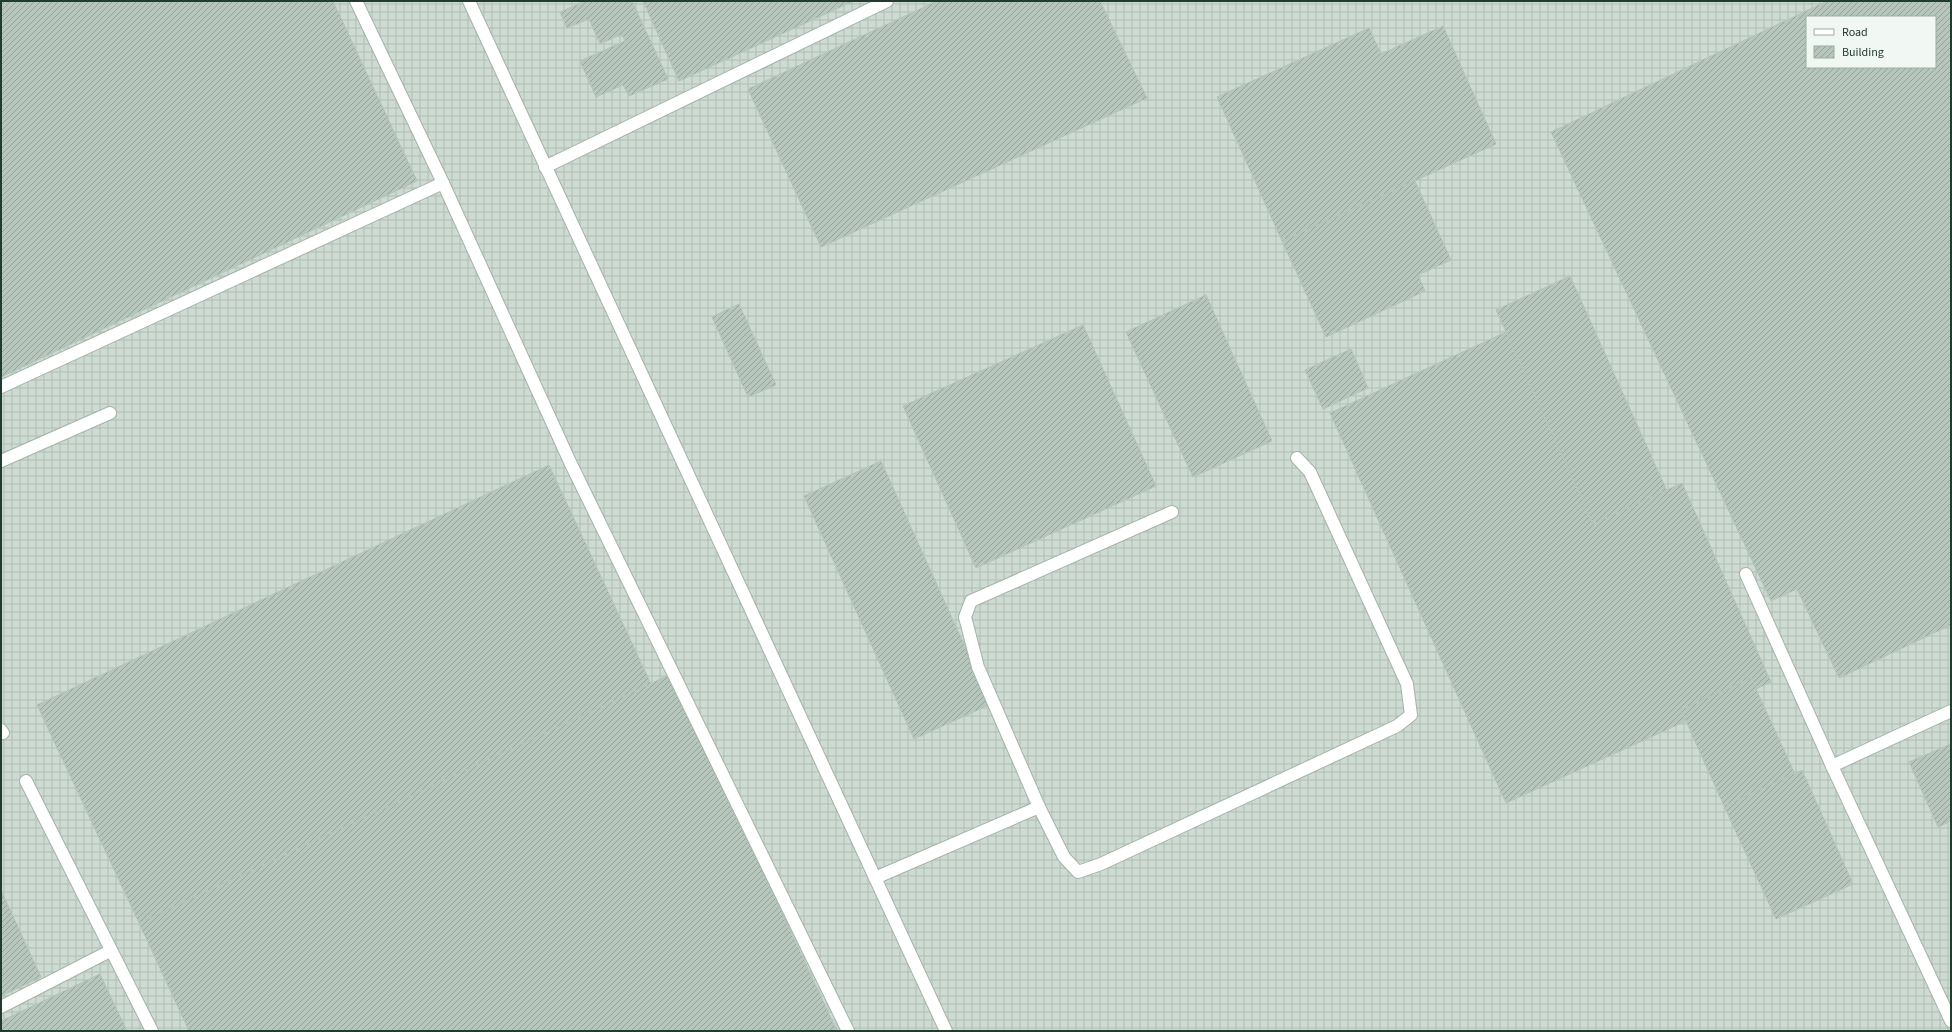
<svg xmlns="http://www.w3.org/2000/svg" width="1952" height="1032" viewBox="0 0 1952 1032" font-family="'Source Sans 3',sans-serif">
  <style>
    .industrial { fill: url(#industrial-grid); fill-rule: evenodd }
    .building { fill: url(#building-hatch); stroke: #b3c4ba; fill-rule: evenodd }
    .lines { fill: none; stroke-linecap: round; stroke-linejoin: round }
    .lane-casing { stroke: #a3b3aa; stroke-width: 14 }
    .street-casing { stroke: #a3b3aa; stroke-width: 14 }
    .lane { stroke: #fff; stroke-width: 12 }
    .street { stroke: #fff; stroke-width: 12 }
  </style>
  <defs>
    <pattern id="industrial-grid" width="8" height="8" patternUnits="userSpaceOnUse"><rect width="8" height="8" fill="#cedbd3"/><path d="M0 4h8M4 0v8" fill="none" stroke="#b1bdb5"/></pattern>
    <pattern id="building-hatch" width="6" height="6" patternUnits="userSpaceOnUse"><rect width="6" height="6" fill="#b6c6bd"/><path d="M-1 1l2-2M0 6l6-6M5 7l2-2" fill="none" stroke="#94a29a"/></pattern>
  </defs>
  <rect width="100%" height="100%" fill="#e0ebe4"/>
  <path class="industrial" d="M1,1H1951V1031H1ZM1807,17H1935V67H1807Z"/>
  <g class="building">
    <path d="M1,1H333L417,181L1,377Z"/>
    <path d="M580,1H632L668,79L629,96L623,85L596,97L580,61L625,41L622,34L600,44L589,19L567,28L560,12L581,3Z"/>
    <path d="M643,1H854L679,81Z"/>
    <path d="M937,1H1100L1147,98L821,247L748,89Z"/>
    <path d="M1827,1H1951V625L1839,678L1797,589L1771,601L1551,132ZM1807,17H1935V67H1807Z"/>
    <path d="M1443,26L1496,144L1282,241L1217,97L1369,28L1381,54Z"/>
    <path d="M1415,181L1451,260L1418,275L1425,291L1326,337L1282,241Z"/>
    <path d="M1570,276L1667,491L1593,524L1496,310Z"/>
    <path d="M1206,295L1272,441L1193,477L1126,332Z"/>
    <path d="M739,304L776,385L748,397L712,317Z"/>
    <path d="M1083,325L1156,486L976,568L903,406Z"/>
    <path d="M1506,332L1593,524L1682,483L1771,682L1756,689L1751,678L1681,710L1686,721L1506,803L1330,413Z"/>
    <path d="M1351,349L1368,388L1323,409L1305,370Z"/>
    <path d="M881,461L991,704L914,739L804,496Z"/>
    <path d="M549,465L651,684L139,923L37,705Z"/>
    <path d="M671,674L837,1031H189L139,923Z"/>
    <path d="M1751,678L1795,774L1724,806L1681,710Z"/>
    <path d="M1951,744V821L1938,827L1909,762Z"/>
    <path d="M1802,770L1853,884L1776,919L1724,806Z"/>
    <path d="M1,890L41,977L1,996Z"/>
    <path d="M100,974L127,1031H1V1021Z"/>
  </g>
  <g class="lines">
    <defs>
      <g id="lane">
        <path d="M356,1L443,183L570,462L848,1031"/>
        <path d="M545,167L887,1"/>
        <path d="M1,387L443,183"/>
        <path d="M1,461L110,413"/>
        <path d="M1746,574L1832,766L1951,1021"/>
        <path d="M1,730L3,733"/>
        <path d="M1832,766L1951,711"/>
        <path d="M26,781L152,1031"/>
        <path d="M1039,807L978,667L965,617L971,601L1172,512"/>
        <path d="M875,878L1039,807L1064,857L1078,872L1101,864L1397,726L1411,715L1407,684L1310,472L1297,458"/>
        <path d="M1,1007L110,951"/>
      </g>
      <path id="street" d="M469,1L946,1031"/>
    </defs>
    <use href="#lane" class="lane-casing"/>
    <use href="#street" class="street-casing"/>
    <use href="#lane" class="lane"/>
    <use href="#street" class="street"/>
  </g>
  <rect width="1952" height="1032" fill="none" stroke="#213b2f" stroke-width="4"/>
  <rect x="1806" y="16" width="130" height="52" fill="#f1f8f3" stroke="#9eaca5"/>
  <rect x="1814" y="29" width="20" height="6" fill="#ffffff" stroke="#9eaca5"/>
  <text x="1842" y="36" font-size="12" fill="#213b2f">Road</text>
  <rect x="1814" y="46" width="20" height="12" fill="url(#building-hatch)" stroke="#9eaca5"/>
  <text x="1842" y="56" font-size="12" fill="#213b2f">Building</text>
</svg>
